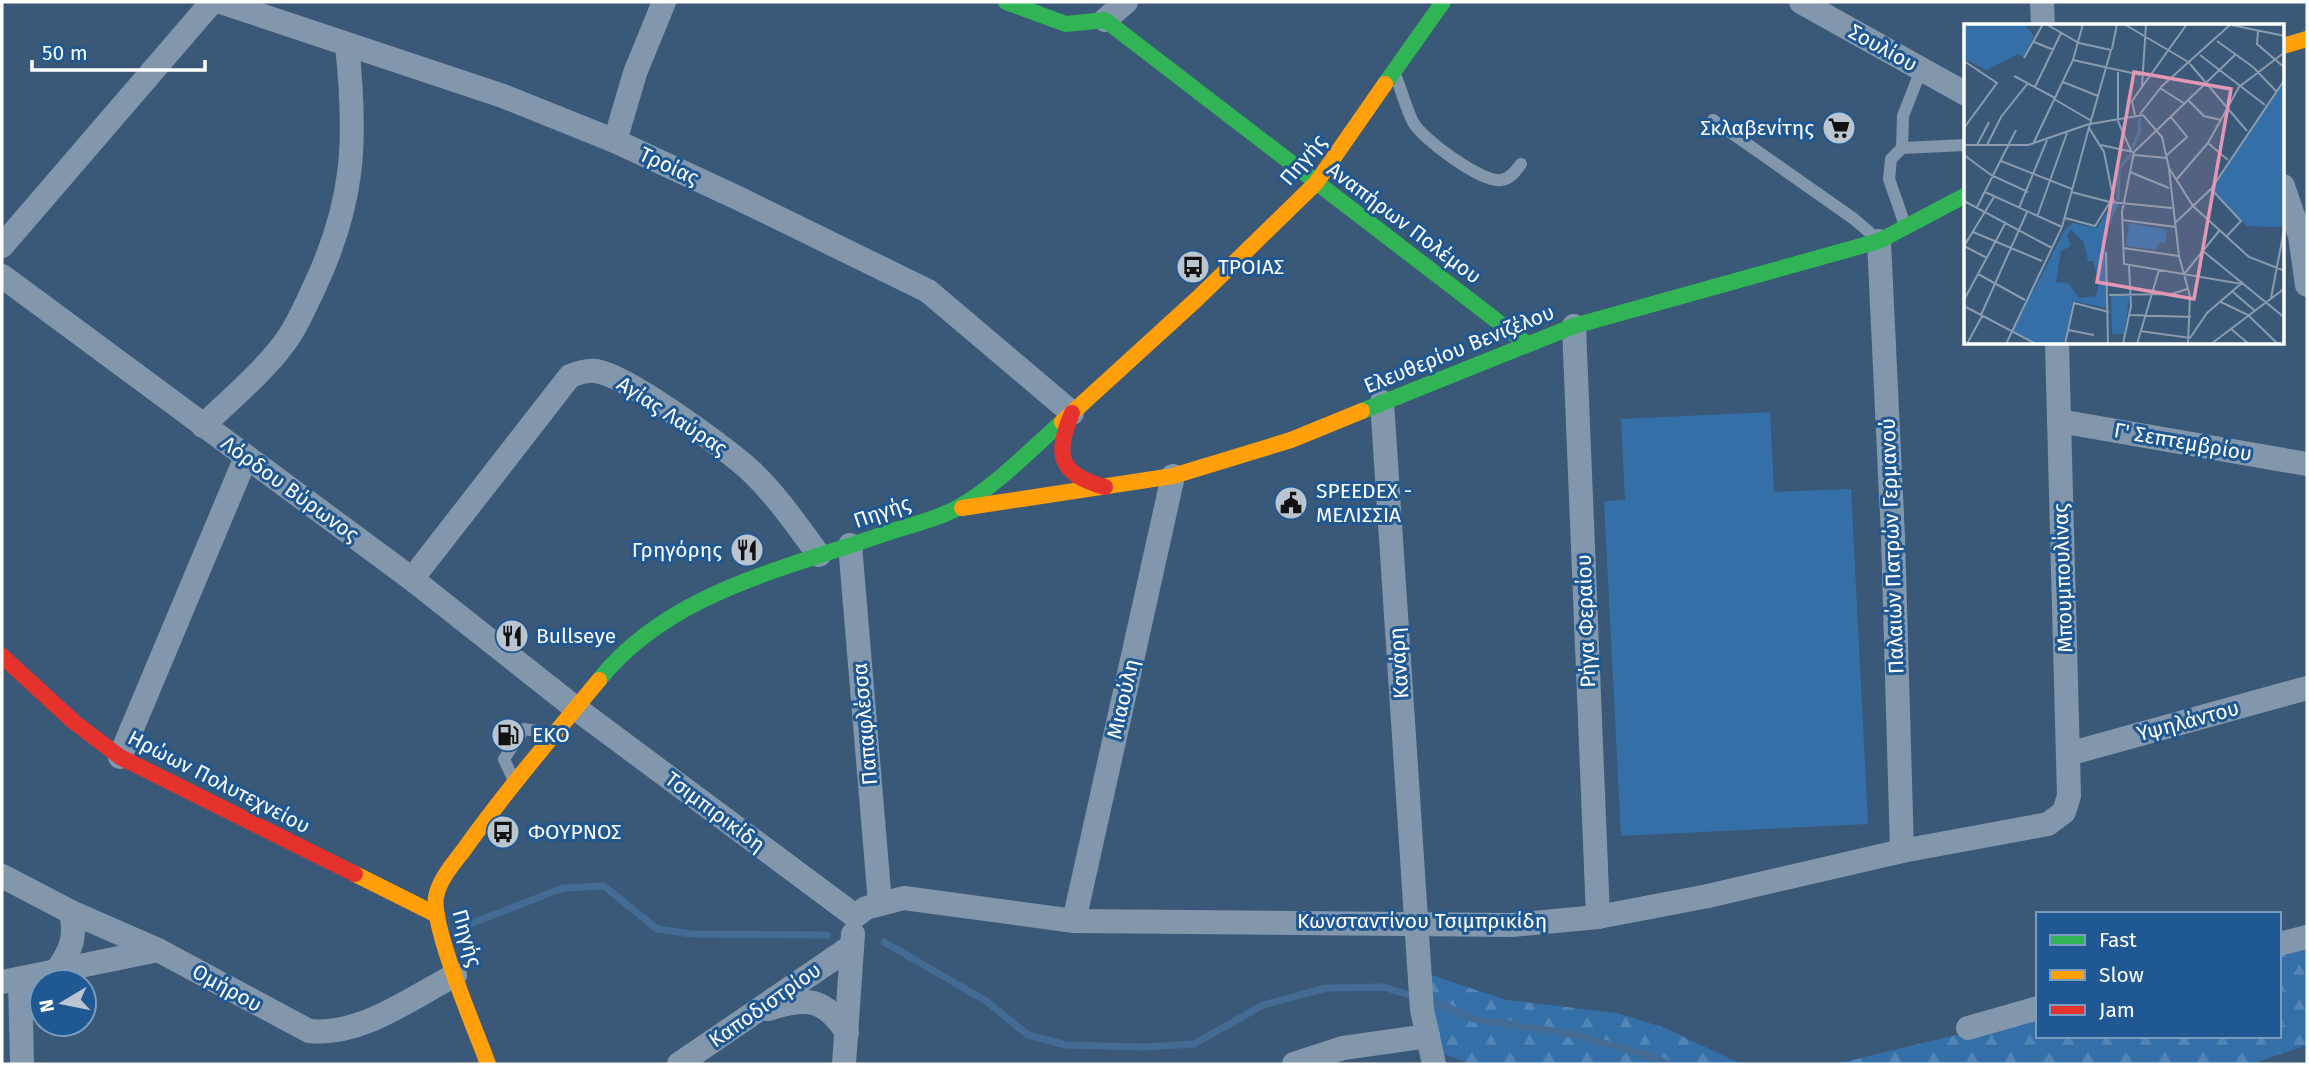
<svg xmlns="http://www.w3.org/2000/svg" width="2309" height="1066" viewBox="0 0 2309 1066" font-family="'Fira Sans',sans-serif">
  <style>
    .grass { fill: #346fa8 }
    .forest { fill: url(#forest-firs) }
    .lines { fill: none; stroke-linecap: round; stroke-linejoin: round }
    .stream { stroke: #446b94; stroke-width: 7 }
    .lane { stroke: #8297ab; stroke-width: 12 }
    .street { stroke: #8297ab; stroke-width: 24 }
    .fast { stroke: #30b455; stroke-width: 16 }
    .slow { stroke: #ff9f0a; stroke-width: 16 }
    .jam { stroke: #e5322d; stroke-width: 16 }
    .labels { text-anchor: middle; stroke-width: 6; stroke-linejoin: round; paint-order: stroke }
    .street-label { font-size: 21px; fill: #fff; stroke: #1f5893 }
    .poi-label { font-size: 21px; fill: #fff; stroke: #1f5893; text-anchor: start }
    .inset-river { fill: none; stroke: #446b94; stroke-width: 3.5 }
    .inset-road { fill: none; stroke: #899bae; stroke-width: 2 }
    .view { fill: #e497b5; fill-opacity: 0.15; stroke: #e497b5; stroke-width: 3.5 }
    .inset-edge { fill: none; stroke: #fff; stroke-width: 3.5 }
  </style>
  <defs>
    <pattern id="forest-firs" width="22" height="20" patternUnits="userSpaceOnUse" patternTransform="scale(1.75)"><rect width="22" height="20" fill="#346fa8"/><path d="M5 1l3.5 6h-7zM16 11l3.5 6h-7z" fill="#5285b5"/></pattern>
  </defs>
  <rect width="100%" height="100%" fill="#3a5978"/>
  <path class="grass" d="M1770,412L1774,492L1851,489L1868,824L1621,836L1604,501L1625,500L1621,419Z"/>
  <g class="forest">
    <path d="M2307,948V1045L2251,1064H1836L2038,1015V1036H2279V956Z"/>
    <path d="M1425,973L1506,1000L1617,1013L1665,1028L1741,1064H1472L1440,1053Z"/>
  </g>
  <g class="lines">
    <g class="stream">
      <path d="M465,926L563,888L604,886L657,929L692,934L827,935"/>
      <path d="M884,942L986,1001L1028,1035L1066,1045L1145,1047L1194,1044L1263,1005L1326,988L1383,987L1443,1005L1474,1019L1573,1034L1650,1056L1668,1064"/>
    </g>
    <g class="lane">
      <path d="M1396,77C1402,92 1406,108 1413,122C1422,139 1482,183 1501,180C1510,179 1516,171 1521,164"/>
      <path d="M1713,120L1854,219L1876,238"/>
      <path d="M1902,148L1903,116L1921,70"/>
      <path d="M1905,225L1889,179L1891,159L1902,148L1966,145"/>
      <path d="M514,781L504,759L524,729L550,733"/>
    </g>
    <g class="street">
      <path d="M221,2L503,96L615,141L740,199L928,291L1072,413"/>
      <path d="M1801,2L1966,94"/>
      <path d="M2042,2L2043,26"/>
      <path d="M1105,20L1126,2"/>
      <path d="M615,141L635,73L664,2"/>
      <path d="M2283,186L2300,236L2307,285"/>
      <path d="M1879,241L1893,537L1902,851"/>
      <path d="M2,246L212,2"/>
      <path d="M2,276L412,579L574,707L855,916"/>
      <path d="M1574,326L1598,917"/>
      <path d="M1382,402L1422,1010L1434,1064"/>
      <path d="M2059,421L2307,464"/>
      <path d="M203,426C228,401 257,378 279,350C294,332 303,311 313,290C355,202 357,140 347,45"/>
      <path d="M850,545L880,903"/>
      <path d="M412,579L570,376C578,373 588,370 596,371C626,375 729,450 752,472C778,497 798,527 819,555"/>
      <path d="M2068,754L2307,688"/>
      <path d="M120,757L246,457"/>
      <path d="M2,876L71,912L158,950L309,1031C361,1036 410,999 455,975"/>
      <path d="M855,916L866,908L904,898L1074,921L1512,925L1598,917L1708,896L1902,851L2048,824L2064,812L2069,796L2057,343"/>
      <path d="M1074,921L1173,476"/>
      <path d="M2279,944L2307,937"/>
      <path d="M58,969C72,948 76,937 71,912"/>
      <path d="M20,979L22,1064"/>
      <path d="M2,982L158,950"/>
      <path d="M768,1009C805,997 825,997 847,1033"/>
      <path d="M1968,1028L2038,1008"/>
      <path d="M679,1064L852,946"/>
      <path d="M844,1064L853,934"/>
      <path d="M1294,1064L1343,1048L1428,1036"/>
    </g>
    <g class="fast">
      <path d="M1006,2L1066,24L1105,20L1527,344"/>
      <path d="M1385,84L1443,2"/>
      <path d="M1362,411L1574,326L1879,241L1966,195"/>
      <path d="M599,680C668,593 784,569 884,534C908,525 937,520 959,507C997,485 1029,451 1062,422"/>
    </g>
    <g class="slow">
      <path d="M2283,46L2307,39"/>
      <path d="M1062,422L1198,298L1316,183L1385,84"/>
      <path d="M962,508L1173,476L1291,440L1362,411"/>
      <path d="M355,874L437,915"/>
      <path d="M488,1064C476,1031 431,927 436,897C439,880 453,864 463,851C505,792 553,736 599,680"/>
    </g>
    <g class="jam">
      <path d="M1072,413C1054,456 1059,474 1105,487"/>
      <path d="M2,656L74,722L120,757L355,874"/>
    </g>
  </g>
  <defs>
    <symbol id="supermarket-disc" viewBox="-11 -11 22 22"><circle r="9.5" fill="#bac5d0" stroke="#1f5893"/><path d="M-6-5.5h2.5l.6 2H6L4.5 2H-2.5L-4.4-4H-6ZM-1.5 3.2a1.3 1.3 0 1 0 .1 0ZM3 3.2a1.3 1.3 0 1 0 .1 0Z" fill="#111"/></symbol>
    <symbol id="bus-disc" viewBox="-11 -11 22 22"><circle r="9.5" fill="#bac5d0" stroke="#1f5893"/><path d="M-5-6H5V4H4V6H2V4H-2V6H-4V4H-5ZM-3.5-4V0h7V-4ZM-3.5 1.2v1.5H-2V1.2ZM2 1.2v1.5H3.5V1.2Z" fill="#111"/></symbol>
    <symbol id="civic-disc" viewBox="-11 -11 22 22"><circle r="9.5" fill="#bac5d0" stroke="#1f5893"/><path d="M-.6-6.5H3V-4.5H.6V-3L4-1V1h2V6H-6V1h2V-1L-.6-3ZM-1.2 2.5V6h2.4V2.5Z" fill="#111"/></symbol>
    <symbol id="restaurant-disc" viewBox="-11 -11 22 22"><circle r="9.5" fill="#bac5d0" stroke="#1f5893"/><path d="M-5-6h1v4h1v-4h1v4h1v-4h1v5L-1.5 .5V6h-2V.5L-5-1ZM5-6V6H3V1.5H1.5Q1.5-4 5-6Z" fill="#111"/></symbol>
    <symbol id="fuel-disc" viewBox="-11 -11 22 22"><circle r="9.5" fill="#bac5d0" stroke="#1f5893"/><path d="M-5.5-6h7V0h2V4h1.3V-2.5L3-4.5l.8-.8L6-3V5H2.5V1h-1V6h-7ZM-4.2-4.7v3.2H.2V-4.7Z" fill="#111"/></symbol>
  </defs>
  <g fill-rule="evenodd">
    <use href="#supermarket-disc" x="1820" y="109" width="38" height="38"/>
    <use href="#bus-disc" x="1174" y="248" width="38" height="38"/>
    <use href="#civic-disc" x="1272" y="484" width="38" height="38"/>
    <use href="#restaurant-disc" x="728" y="531" width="38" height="38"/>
    <use href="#restaurant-disc" x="493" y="617" width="38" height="38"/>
    <use href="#fuel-disc" x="489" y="716" width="38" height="38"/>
    <use href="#bus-disc" x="484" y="813" width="38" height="38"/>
  </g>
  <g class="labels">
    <g class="street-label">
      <text transform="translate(1883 48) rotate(29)" y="7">Σουλίου</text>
      <text transform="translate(1303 160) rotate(-50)" y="7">Πηγής</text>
      <text transform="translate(669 166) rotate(25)" y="7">Τροίας</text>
      <text transform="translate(1404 223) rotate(37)" y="7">Αναπήρων Πολέμου</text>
      <text transform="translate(1459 349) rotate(-22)" y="7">Ελευθερίου Βενιζέλου</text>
      <text transform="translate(672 416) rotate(33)" y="7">Αγίας Λαύρας</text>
      <text transform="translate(2183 442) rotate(10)" y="7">Γ' Σεπτεμβρίου</text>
      <text transform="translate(290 489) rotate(36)" y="7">Λόρδου Βύρωνος</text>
      <text transform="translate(882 512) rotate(-19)" y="7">Πηγής</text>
      <text transform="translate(1892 546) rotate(-92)" y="7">Παλαιών Πατρών Γερμανού</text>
      <text transform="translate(2063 578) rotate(-92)" y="7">Μπουμπουλίνας</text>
      <text transform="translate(1586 621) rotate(-92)" y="7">Ρήγα Φεραίου</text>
      <text transform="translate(1399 663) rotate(-94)" y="7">Κανάρη</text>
      <text transform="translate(1123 699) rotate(-77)" y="7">Μιαούλη</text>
      <text transform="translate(2188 721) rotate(-15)" y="7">Υψηλάντου</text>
      <text transform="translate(865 724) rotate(-95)" y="7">Παπαφλέσσα</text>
      <text transform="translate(219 782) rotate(27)" y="7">Ηρώων Πολυτεχνείου</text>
      <text transform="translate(715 812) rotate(37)" y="7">Τσιμπιρικίδη</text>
      <text x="1422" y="928">Κωνσταντίνου Τσιμπρικίδη</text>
      <text transform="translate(467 938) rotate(74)" y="7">Πηγής</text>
      <text transform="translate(227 988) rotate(29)" y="7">Ομήρου</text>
      <text transform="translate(765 1005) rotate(-35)" y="7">Καποδιστρίου</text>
    </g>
    <g class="poi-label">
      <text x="1814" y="135" text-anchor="end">Σκλαβενίτης</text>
      <text x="1218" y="274">ΤΡΟΙΑΣ</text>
      <text x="1316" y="498">SPEEDEX -<tspan x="1316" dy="24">ΜΕΛΙΣΣΙΑ</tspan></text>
      <text x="722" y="557" text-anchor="end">Γρηγόρης</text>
      <text x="536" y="643">Bullseye</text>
      <text x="532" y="742">EKO</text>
      <text x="528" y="839">ΦΟΥΡΝΟΣ</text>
    </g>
  </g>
  <g transform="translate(1964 24)">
    <rect width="320" height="320" fill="#3a5978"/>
    <path d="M165,199L203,206L201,219H194L192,226L162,222ZM166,269L160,310H148L147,273Z" fill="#346fa8"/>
    <path d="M60,0L70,12L59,33L55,30L23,46L0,35V1ZM320,57V198L316,203L283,202L251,169L249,160ZM148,179H155L140,212L144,284L109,277L75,320L49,308L100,207L109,199L133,204ZM107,205L120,219L124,237H129L135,259L132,272L115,274L104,259L92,258L97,227L107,222L103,212Z" fill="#346fa8" fill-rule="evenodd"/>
    <path d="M68,265L109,277L100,320H75L49,308Z" fill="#346fa8"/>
    <path class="inset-river" d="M168,125L176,106L175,94M154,176L155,145L167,130M139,214L151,181"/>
    <path class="inset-road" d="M82,0L115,19L147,26L126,100L179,91L198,113L205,144L229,182L285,233L321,247M160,0L226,39M267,1L321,12M294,7L293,20L321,44M253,17L289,43L312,67M70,18L90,26M148,25L153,0M236,31L301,81M60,34L79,0M109,36L177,51M0,37L33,59L0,104M226,40L283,107M154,48V97L167,127M50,52L91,74M99,58L134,72M178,62L182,0M71,63L97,9M196,64L221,80M90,75L126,96M225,77L240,92L257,96M176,90L198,62L267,0M171,91L168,77L223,0M125,104L140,128L150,178M244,119L264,136M69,120L109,36L119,0M0,121H64L125,100M13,121L25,98M23,121L37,93L64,59M137,121L169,128M170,128L158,188L160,240L278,260M170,128L271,31M0,131L27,151L64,168M170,131L203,134M203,131L223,113L207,93M37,137L108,165M205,145L215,232L226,272L224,320M166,148L205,164M212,156L244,119L275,63L321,28M247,165L277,197L262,213M21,168L98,203M107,168L146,178L208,184M0,177L88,224M13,183L52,106M55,184L83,116M73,193L103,109M101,194L131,202L146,178M158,196L212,203M212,198L247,165L321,55M9,208L78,237M0,222L30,173M0,222L23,234M159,224L215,232M239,227L321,294M142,228L144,320M221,249L255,207M14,250L61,276M269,268L291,287M145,271L208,270L223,265M307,274L321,201M0,276L42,198M257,278L284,291L314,320M0,282L72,320M17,291L63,188M166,291L227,293M267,305L285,320M104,306L130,311M176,307L226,314L243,289L279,258M3,320L18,292M42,320L98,203L126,100M101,320L110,279L145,288M159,320L167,282L165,241M173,320L195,246M247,320L321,264"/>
    <path class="view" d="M170,48L267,65L230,275L133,258Z"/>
    <rect width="320" height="320" class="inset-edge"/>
  </g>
  <rect width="2309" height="1066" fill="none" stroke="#ffffff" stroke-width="7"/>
  <rect x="2036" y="912" width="245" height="126" fill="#1f5893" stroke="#799bbe" stroke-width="2"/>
  <rect x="2050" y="935" width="35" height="10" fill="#30b455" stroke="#799bbe" stroke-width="2"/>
  <text x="2099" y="947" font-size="21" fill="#ffffff">Fast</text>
  <rect x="2050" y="970" width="35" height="10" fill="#ff9f0a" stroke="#799bbe" stroke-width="2"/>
  <text x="2099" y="982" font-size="21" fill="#ffffff">Slow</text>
  <rect x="2050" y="1005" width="35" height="10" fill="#e5322d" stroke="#799bbe" stroke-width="2"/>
  <text x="2099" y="1017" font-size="21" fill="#ffffff">Jam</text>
  <g transform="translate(63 1003) rotate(260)"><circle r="33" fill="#1f5893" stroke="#799bbe" stroke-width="2"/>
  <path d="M0-5L12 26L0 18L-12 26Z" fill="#bac5d0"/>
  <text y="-10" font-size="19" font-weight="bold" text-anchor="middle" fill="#ffffff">N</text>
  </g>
  <path d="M32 60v10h173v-10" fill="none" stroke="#ffffff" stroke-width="3.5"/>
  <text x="42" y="60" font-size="21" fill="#ffffff" stroke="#1f5893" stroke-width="5" paint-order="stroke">50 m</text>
</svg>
